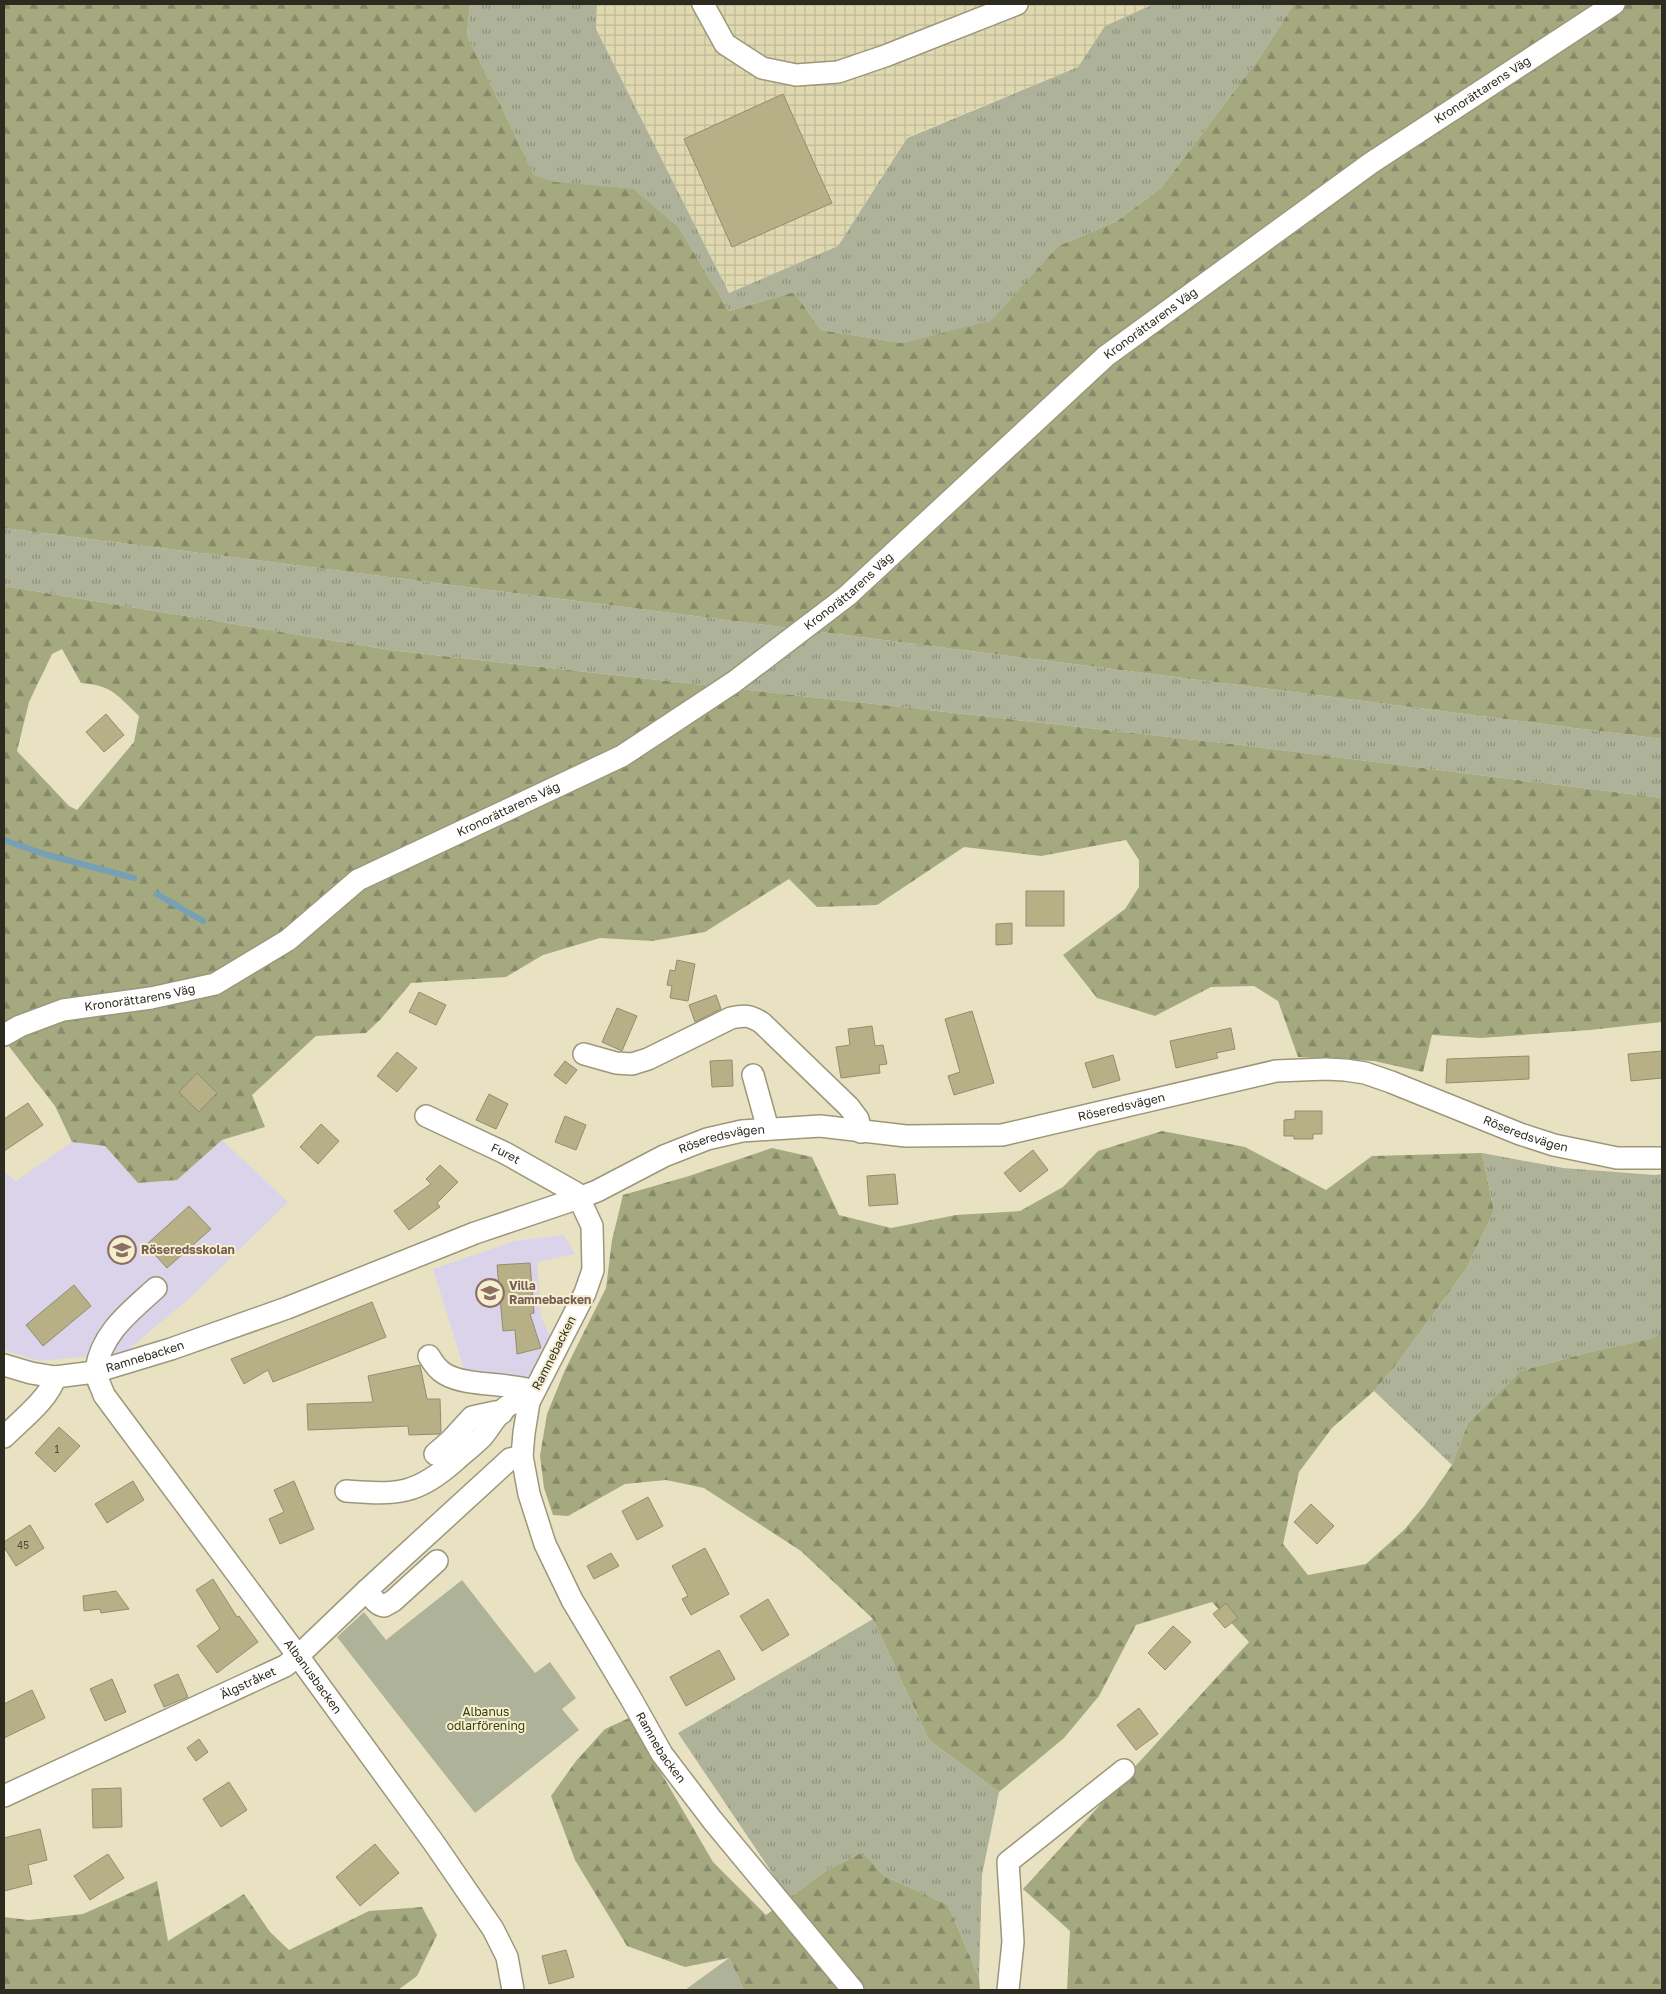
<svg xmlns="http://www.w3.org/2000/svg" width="1666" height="1994" viewBox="0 0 1666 1994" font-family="'Golos Text',sans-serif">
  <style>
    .industrial { fill: url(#industrial-grid) }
    .education { fill: #dad3e9 }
    .grass { fill: url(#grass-tufts) }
    .forest { fill: url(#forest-firs); fill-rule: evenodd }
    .green { fill: #aeb298 }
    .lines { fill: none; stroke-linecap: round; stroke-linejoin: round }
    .stream { stroke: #75a0b6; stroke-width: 6 }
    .building { fill: #b7af86; stroke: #928d70 }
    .minor-casing { stroke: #9d977a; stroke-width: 24 }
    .minor { stroke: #fff; stroke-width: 21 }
    .labels { text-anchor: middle; stroke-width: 4; stroke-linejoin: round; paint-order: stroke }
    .number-label { font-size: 10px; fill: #504c39 }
    .street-label { font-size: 12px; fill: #2d2b1f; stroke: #f5efd0 }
    .education-label { font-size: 12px; font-weight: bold; fill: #785e54; stroke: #f5efd0; text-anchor: start }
    .park-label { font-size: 12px; fill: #3b3f0d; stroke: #f5efd0 }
  </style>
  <defs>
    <pattern id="industrial-grid" width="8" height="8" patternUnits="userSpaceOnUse" patternTransform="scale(1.25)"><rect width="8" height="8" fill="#dfd8b1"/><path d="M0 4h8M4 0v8" fill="none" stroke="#c0ba98"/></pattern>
    <pattern id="grass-tufts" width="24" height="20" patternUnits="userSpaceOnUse" patternTransform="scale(1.25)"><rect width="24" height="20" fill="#aeb298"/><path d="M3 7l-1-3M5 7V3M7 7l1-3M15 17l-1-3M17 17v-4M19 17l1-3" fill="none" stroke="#8e917b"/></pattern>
    <pattern id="forest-firs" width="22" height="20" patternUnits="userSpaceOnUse" patternTransform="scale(1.25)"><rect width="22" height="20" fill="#a4a980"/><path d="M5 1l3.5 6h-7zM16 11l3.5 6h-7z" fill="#868a68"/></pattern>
  </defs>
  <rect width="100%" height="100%" fill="#e8e2c3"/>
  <path class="industrial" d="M597,4H1154L1105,26L1078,67L907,137L838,246L729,293L596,29Z"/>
  <g class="education">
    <path d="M222,1140L288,1202L190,1298L124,1353L39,1361L4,1350V1172L16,1181L72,1142L105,1146L138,1183L177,1180Z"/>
    <path d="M564,1235L575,1254L537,1262L541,1317L552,1340L529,1377L465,1372L433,1269L514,1241Z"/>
  </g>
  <g class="grass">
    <path d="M470,4H597L596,29L729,293L838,246L907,138L1078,67L1105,26L1154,4H1294L1260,57L1161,188L1117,221L1058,246L991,322L901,343L821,330L794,292L729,311L679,228L534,175L467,35Z"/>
    <path d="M4,528L1662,739V798L1241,745L390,650L4,586Z"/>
    <path d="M1482,1153L1563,1168L1655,1175L1662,1174V1331L1655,1338L1586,1353L1520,1371L1468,1423L1452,1465L1374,1391L1396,1365L1466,1269L1494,1211Z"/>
    <path d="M873,1619L929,1740L999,1792L982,1875L979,1978L948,1905L884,1876L863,1852L827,1870L789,1898L678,1733Z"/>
  </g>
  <g class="forest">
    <path d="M4,4H470L467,35L534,175L555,182L633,189L679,228L729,311L794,292L821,330L901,343L991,321L1058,246L1117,221L1161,188L1260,57L1294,4H1662V739L4,528Z"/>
    <path d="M4,586L390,650L1241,745L1662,798V1022L1590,1030L1481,1038L1432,1035L1423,1072L1374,1061L1298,1057L1278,1001L1254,986L1211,987L1155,1016L1097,998L1063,955L1125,909L1139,887V860L1126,840L1041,856L964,847L877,905L817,907L789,879L705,932L652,941L600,938L543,955L506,977L411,983L380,1020L366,1033L316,1036L252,1095L265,1127L222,1140L177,1180L138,1183L105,1146L72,1142L55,1106L4,1040ZM62,649L81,683C112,685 118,696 139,716L134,742L77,810L69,806L17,751L29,702L52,654Z"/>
    <path d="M1162,1131L1245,1147L1326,1190L1372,1156L1482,1153L1494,1211L1466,1269L1396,1365L1374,1391L1332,1428L1299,1472L1283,1544L1308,1575L1366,1564L1404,1530L1424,1506L1452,1465L1468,1423L1520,1371L1586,1353L1654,1338L1662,1331V1990H1067L1070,1931L1023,1889L1249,1642L1212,1602L1136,1625L1099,1696L1064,1738L999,1792L929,1740L873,1619L801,1551L704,1488L666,1480L625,1484L568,1516L553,1515L544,1488L540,1456L547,1414L565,1370L606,1288L612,1240L623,1195L689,1176L772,1148L812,1157L839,1215L891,1228L956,1215L1020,1211L1063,1187L1098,1151Z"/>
    <path d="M629,1718L713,1862L766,1915L827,1870L863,1852L884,1876L948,1905L979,1978L980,1990H744L729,1958L685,1967L627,1946L575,1860L551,1796L576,1761L605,1729Z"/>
    <path d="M157,1881L168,1941L244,1894L270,1932L289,1950L369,1911L422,1907L437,1935L417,1976L398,1990H4V1917L29,1920L83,1914Z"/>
  </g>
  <g class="green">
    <path d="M462,1580L535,1673L550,1662L576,1698L562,1709L579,1730L475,1813L337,1637L364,1612L386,1640Z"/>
    <path d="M729,1958L744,1990H685Z"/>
  </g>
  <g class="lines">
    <g class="stream">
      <path d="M4,840L44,854L134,878"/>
      <path d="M157,894L203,921"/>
    </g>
  </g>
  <g class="building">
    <path d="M783,94L832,203L732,247L684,139Z"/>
    <path d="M106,714L124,735L104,752L86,732Z"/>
    <rect x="1026" y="891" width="38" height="35"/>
    <path d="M1012,923V944L996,945V924Z"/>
    <path d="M677,960L695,964L688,1001L670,998L672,986L667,985L670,970L675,971Z"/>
    <path d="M419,992L446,1005L436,1025L409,1012Z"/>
    <path d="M716,995L721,1009L695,1022L689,1005Z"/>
    <path d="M617,1008L637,1016L622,1051L602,1042Z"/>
    <path d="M972,1011L994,1083L954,1095L948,1076L960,1072L945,1019Z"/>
    <path d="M872,1026L875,1046L883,1045L887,1064L879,1065L880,1073L841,1078L836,1047L850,1045L848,1029Z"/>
    <path d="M1231,1028L1235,1049L1216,1053L1218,1058L1176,1068L1170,1041Z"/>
    <path d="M1662,1051V1078L1631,1081L1628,1054Z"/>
    <path d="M397,1052L417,1068L397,1092L377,1076Z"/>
    <path d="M1113,1055L1120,1080L1093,1088L1085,1063Z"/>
    <path d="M1529,1056V1079L1446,1083L1447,1059Z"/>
    <path d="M732,1060L733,1086L712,1087L710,1061Z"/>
    <path d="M565,1061L577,1070L566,1084L554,1075Z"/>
    <path d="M197,1073L217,1093L199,1112L179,1092Z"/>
    <path d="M489,1094L508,1104L496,1129L476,1120Z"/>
    <path d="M28,1103L43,1125L4,1151V1119Z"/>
    <path d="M1295,1111H1322V1134H1313V1139H1294V1136H1284V1120L1295,1119Z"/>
    <path d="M565,1116L586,1125L576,1150L555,1142Z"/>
    <path d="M321,1124L339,1141L318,1164L300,1147Z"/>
    <path d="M1033,1150L1048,1170L1020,1192L1004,1173Z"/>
    <path d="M440,1165L458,1182L437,1203L440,1207L409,1230L394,1211L431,1184L426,1179Z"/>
    <path d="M895,1174L898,1204L869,1206L867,1176Z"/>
    <path d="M189,1206L211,1229L167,1268L146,1245Z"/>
    <path d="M530,1263L534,1313L530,1314L541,1348L517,1354L515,1330L503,1331L497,1265Z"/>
    <path d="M74,1285L91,1306L43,1346L26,1325Z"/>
    <path d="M372,1302L386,1337L273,1382L268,1370L244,1384L231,1359Z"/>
    <path d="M420,1365L427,1399H440L441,1432L439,1434L409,1435L408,1426L308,1430L307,1404L373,1402L368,1376Z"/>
    <path d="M59,1427L80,1446L55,1472L35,1453Z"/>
    <path d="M133,1481L144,1500L107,1523L95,1504Z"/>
    <path d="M294,1481L314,1529L280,1544L269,1519L284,1512L274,1490Z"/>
    <path d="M648,1497L663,1526L637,1540L622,1511Z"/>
    <path d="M1311,1504L1334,1526L1317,1544L1294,1522Z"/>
    <path d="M30,1525L44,1548L16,1566L4,1547V1542Z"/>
    <path d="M705,1548L729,1594L691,1615L682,1599L688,1596L672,1566Z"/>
    <path d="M611,1553L619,1566L594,1579L587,1566Z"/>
    <path d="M213,1579L237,1617L239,1616L258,1642L217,1673L197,1646L220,1629L196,1590Z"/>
    <path d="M116,1591L129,1609L101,1613L100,1609L84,1611L83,1596Z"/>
    <path d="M768,1599L789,1635L762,1651L740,1616Z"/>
    <path d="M1226,1603L1238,1618L1225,1628L1213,1614Z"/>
    <path d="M1173,1626L1191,1642L1165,1670L1148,1653Z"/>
    <path d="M719,1650L735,1679L686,1706L670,1677Z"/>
    <path d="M178,1674L188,1697L164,1707L154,1685Z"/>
    <path d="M112,1679L126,1712L105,1721L90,1689Z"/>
    <path d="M32,1690L45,1718L4,1738V1704Z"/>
    <path d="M1139,1708L1158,1734L1136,1750L1117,1725Z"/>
    <path d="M199,1739L208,1752L196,1761L187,1748Z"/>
    <path d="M229,1782L247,1810L221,1827L203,1799Z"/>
    <path d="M121,1788L122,1827L93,1828L92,1789Z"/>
    <path d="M40,1829L47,1860L28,1865L32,1884L4,1891V1838Z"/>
    <path d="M375,1844L399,1873L360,1906L336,1877Z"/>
    <path d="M108,1854L124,1878L90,1900L74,1876Z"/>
    <path d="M566,1950L574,1977L549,1984L542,1956Z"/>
  </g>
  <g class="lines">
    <defs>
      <g id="minor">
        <path d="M703,4L725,44L762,68L796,75L838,72L885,56L1017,4"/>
        <path id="s1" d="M4,1035L20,1026L63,1010L151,998L215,984L288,940L358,880L622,756L734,682L847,596L1106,356L1371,163L1614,4"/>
        <path d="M584,1054L616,1063L632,1064L648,1059L731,1018C744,1015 750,1015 762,1023L849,1107L858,1119L861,1132"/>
        <path d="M753,1075L768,1129"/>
        <path id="s2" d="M426,1116L505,1153L576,1193L579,1198L597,1191L664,1156L707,1139L742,1131L820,1126L906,1136L1002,1135L1276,1071L1326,1069L1345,1070L1365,1073L1391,1082L1520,1134L1554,1145L1617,1158H1662"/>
        <path id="s3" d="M156,1288C131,1311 101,1333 96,1370C95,1377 102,1388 104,1395L298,1656L434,1843L493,1929L507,1957L513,1990"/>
        <path d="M429,1356C433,1363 438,1370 445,1374C467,1387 507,1382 534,1391"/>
        <path id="s4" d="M4,1365L31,1373L55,1377L95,1372L171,1349L287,1308L475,1233L579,1198L592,1226L593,1270L585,1293L529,1402L524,1433L522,1456L529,1494L545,1544L572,1600L630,1697L662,1754L713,1821L853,1990"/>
        <path d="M4,1437C19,1422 51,1397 55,1377"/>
        <path d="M435,1454L450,1441L472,1417L495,1412L502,1413"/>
        <path d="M346,1491C398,1495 416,1495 456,1460C465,1452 474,1445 482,1437C491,1427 500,1407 514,1403C518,1402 524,1402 529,1402"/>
        <path d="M367,1590C372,1597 376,1605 384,1606L393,1601L437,1561"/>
        <path id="s5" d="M4,1796L285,1666L298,1656L367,1590L510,1459L522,1456"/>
        <path d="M1008,1990L1013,1942L1008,1862L1124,1770"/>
      </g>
    </defs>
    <use href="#minor" class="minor-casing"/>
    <use href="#minor" class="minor"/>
  </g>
  <defs>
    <symbol id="school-ring" viewBox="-11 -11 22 22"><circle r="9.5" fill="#f5efd0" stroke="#8d6e63" stroke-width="1.5"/><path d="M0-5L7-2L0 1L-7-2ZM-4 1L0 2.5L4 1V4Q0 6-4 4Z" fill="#8d6e63"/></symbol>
  </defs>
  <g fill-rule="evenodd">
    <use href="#school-ring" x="106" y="1234" width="32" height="32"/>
    <use href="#school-ring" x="474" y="1277" width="32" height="32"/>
  </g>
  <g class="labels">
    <g class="number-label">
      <text x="57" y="1453">1</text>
      <text x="23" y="1549">45</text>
    </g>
    <g class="street-label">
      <text dy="4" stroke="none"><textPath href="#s1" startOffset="1778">Kronorättarens Väg</textPath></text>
      <text dy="4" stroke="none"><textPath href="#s1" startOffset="1372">Kronorättarens Väg</textPath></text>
      <text dy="4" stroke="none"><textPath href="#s1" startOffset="968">Kronorättarens Väg</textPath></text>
      <text dy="4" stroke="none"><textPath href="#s1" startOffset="562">Kronorättarens Väg</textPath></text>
      <text dy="4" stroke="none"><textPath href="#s1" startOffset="142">Kronorättarens Väg</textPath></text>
      <text dy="4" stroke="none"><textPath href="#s2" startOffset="735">Röseredsvägen</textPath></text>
      <text dy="4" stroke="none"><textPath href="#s2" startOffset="1155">Röseredsvägen</textPath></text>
      <text dy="4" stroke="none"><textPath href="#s2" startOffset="330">Röseredsvägen</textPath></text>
      <text dy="4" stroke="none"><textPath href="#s2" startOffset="88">Furet</textPath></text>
      <text transform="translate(554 1353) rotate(-63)" y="4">Ramnebacken</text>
      <text dy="4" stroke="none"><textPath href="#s4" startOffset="145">Ramnebacken</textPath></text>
      <text dy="4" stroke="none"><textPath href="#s3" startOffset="481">Albanusbacken</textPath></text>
      <text dy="4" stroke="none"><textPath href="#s5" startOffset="269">Älgstråket</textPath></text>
      <text dy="4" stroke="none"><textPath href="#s4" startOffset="1209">Ramnebacken</textPath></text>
    </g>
    <g class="education-label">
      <text x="141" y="1254">Röseredsskolan</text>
      <text x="509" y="1290">Villa<tspan x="509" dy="14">Ramnebacken</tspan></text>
    </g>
    <g class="park-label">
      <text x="486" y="1716">Albanus<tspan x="486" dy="14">odlarförening</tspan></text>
    </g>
  </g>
  <rect width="1666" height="1994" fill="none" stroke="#2d2b1f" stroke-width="10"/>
</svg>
